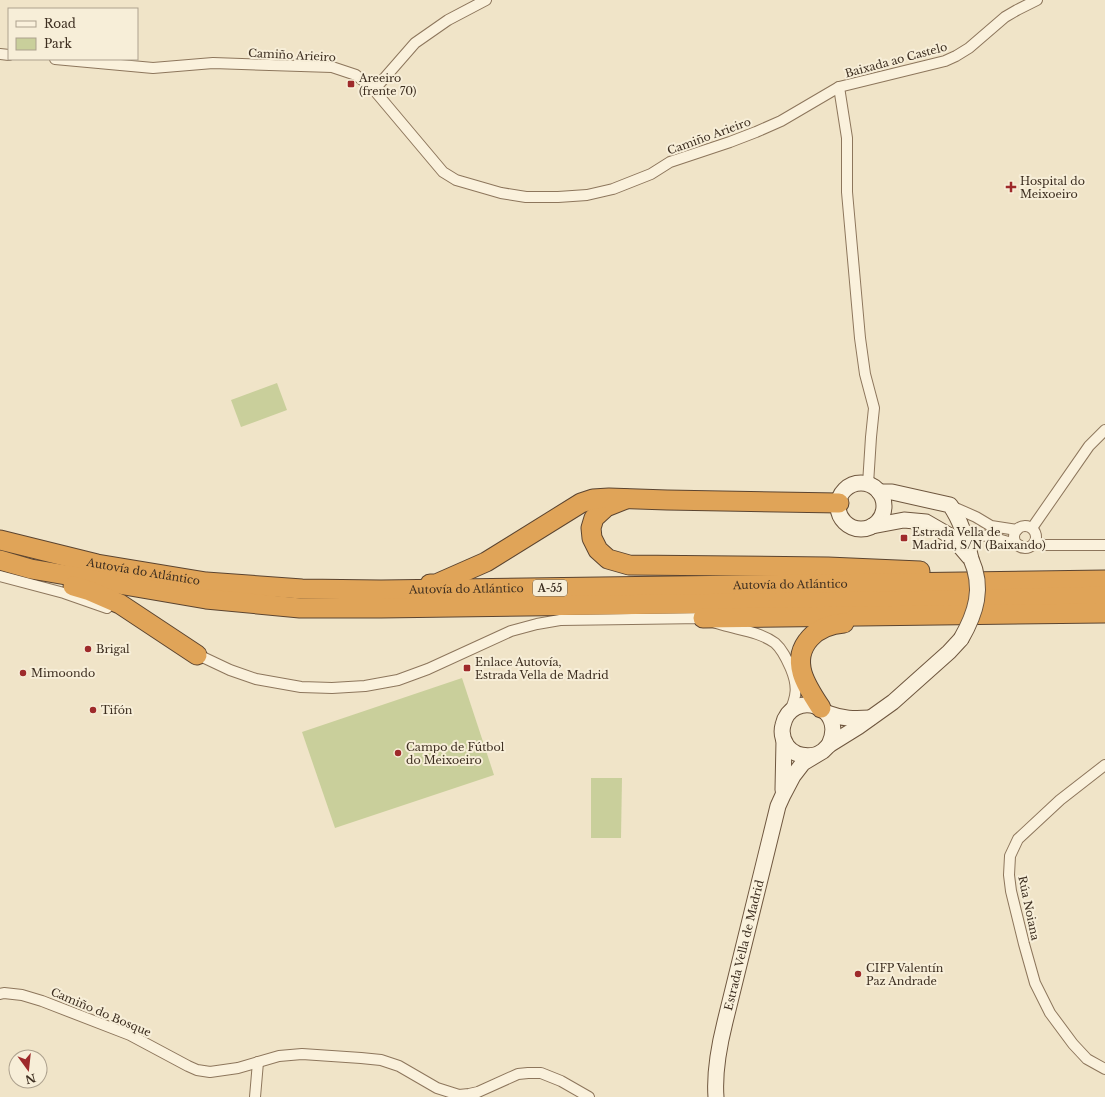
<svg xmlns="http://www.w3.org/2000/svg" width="1105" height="1097" viewBox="0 0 1105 1097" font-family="'Libre Baskerville',serif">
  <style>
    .green { fill: #c9cf9b }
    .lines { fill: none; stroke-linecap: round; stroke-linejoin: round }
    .street-casing { stroke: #8d765c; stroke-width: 12 }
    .secondary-casing { stroke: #6f573f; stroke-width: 17 }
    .highway-casing { stroke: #5b4430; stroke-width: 21 }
    .street { stroke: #faf1dc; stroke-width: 10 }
    .secondary { stroke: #faf1dc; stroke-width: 15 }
    .highway { stroke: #e0a458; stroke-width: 19 }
    .secondary-bridge-casing { stroke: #6f573f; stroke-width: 17; stroke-linecap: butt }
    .secondary-bridge { stroke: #faf1dc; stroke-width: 15 }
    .poi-dot { fill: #9e2a2b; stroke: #f7eed8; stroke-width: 1.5 }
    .labels { text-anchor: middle; stroke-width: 4; stroke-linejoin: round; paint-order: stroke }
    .shield { fill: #f7eed8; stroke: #756857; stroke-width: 1 }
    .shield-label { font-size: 10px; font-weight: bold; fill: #3d2e20 }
    .street-label { font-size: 11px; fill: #3d2e20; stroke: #f7eed8 }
    .poi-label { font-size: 11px; fill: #3d2e20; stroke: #f7eed8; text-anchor: start }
  </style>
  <rect width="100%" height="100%" fill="#f0e4c8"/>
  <g class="green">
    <path d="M277,383L287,410L241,427L231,400Z"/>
    <path d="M462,678L494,775L335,828L302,732Z"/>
    <path d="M591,778H622L621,838H591Z"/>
  </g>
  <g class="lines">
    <defs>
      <g id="street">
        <path d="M0,54L9,55"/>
        <path d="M55,59L153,68L213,63L332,67L356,75L374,90L443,172L456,180L501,193L526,197H558L587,195L613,189L651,174L670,162L730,142L756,132L781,121L839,87L945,61L956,56L969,48L1005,17L1017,10L1037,0"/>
        <path d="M839,87L847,138V192L860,338L865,374L874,408L871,437L868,484"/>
        <path d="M374,90L415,43L448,20L486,0"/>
        <path d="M951,506L976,517L991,526L1017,530"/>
        <circle cx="1025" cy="537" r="11"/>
        <path d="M1032,528L1089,446L1105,430"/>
        <path d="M964,533L987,536L1019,545"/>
        <path d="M1035,542L1044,545H1105"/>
        <path d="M0,576L64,593L107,608"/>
        <path d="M194,653L230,670L256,679L301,687L332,688L365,686L398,680L428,669L511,631L537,624L560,620L703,618C709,621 716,623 723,625C740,630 760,632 775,643C783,650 787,660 791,669C798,686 797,696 789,713"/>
        <path d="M1105,765L1060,800L1018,839L1010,856L1009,875L1011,891L1024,944L1035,983L1050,1013L1073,1044L1087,1059L1105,1069"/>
        <path d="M0,994L4,993L22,995L42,1001L130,1035L188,1066L197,1070L210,1072L238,1068L279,1056L302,1054L361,1058L381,1060L399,1066L437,1088L459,1095L469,1094L478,1092L518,1074L528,1073H541L561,1081L589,1097"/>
        <path d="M255,1097L258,1062"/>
      </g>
      <g id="secondary">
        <circle cx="861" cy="506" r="23"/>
        <path d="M879,492H892L950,505C961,521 967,540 971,559"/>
        <path d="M872,526L904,520L926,522L952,537L969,557"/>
        <path d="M827,713C843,719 854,719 870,718"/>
        <path d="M815,755C804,757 794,755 787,746C783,740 781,732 783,725C791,689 848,705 829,745"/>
        <path d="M783,790L784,741"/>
        <path id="s1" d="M716,1097C714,1071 719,1046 725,1022L778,806L783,795L793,776L803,763L823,751L829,745L858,727L893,702L949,652L961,639"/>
      </g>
      <g id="highway">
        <path d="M626,499L606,507L594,518L591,528L592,538L598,550L608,559L629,565L828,567L920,571"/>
        <path id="s2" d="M0,540L97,564L206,582L302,589L381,590L1105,580"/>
        <path d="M0,560L31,569L206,599L300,608H381L954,600L1105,596"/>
        <path d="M430,584H436L486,562L581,503L593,499L609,498L667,500L839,503"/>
        <path d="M73,586L90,591L120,604L197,655"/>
        <path d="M703,618L1105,613"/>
        <path d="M821,708C807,687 789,661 810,638C819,628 831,624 844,623"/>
      </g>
    </defs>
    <use href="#street" class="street-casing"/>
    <use href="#secondary" class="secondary-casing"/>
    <use href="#highway" class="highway-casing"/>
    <use href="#street" class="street"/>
    <use href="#secondary" class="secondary"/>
    <use href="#highway" class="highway"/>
    <defs>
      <path id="secondary-bridge" d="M961,639C976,613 984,588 971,559"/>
    </defs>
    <use href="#secondary-bridge" class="secondary-bridge-casing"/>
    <use href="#secondary-bridge" class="secondary-bridge"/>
  </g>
  <g class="poi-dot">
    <rect x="347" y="80" width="8" height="8" rx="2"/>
    <path d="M1009 181h4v4h4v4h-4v4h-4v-4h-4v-4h4z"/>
    <rect x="900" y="534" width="8" height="8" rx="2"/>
    <circle cx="88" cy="649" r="4"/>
    <rect x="463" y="664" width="8" height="8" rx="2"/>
    <circle cx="23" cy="673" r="4"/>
    <circle cx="93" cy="710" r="4"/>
    <circle cx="398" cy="753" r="4"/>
    <circle cx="858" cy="974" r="4"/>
  </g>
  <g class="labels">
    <rect class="shield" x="533" y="580" width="34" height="16" rx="3"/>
    <g class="shield-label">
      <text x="550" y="592">A-55</text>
    </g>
    <g class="street-label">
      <text transform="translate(292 55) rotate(3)" y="4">Camiño Arieiro</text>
      <text transform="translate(896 60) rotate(-15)" y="4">Baixada ao Castelo</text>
      <text transform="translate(709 136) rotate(-20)" y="4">Camiño Arieiro</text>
      <text dy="4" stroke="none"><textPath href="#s2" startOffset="147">Autovía do Atlántico</textPath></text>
      <text dy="4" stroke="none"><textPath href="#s2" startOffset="795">Autovía do Atlántico</textPath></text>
      <text dy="4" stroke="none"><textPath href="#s2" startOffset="471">Autovía do Atlántico</textPath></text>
      <text transform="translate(1029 908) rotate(78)" y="4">Rúa Noiana</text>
      <text dy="4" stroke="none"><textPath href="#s1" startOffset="155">Estrada Vella de Madrid</textPath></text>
      <text transform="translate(101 1012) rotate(23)" y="4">Camiño do Bosque</text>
    </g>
    <g class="poi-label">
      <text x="359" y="82">Areeiro<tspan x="359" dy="13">(frente 70)</tspan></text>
      <text x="1020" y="185">Hospital do<tspan x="1020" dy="13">Meixoeiro</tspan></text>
      <text x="912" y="536">Estrada Vella de<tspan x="912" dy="13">Madrid, S/N (Baixando)</tspan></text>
      <text x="96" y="653">Brigal</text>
      <text x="475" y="666">Enlace Autovía,<tspan x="475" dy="13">Estrada Vella de Madrid</tspan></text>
      <text x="31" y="677">Mimoondo</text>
      <text x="101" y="714">Tifón</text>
      <text x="406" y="751">Campo de Fútbol<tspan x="406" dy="13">do Meixoeiro</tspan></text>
      <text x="866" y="972">CIFP Valentín<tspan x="866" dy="13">Paz Andrade</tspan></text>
    </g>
  </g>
  <rect x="8" y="8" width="130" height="52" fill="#f7eed8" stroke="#ada18e"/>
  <rect x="16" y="21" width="20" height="6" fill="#faf1dc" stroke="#ada18e"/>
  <text x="44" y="28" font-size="12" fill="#3d2e20">Road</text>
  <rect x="16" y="38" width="20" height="12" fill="#c9cf9b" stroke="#ada18e"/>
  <text x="44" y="48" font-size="12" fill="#3d2e20">Park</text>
  <g transform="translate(28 1069) rotate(165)"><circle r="19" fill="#f7eed8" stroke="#ada18e"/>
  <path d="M0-3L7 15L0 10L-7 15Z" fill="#9e2a2b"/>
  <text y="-6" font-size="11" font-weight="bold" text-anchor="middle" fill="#3d2e20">N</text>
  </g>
</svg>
